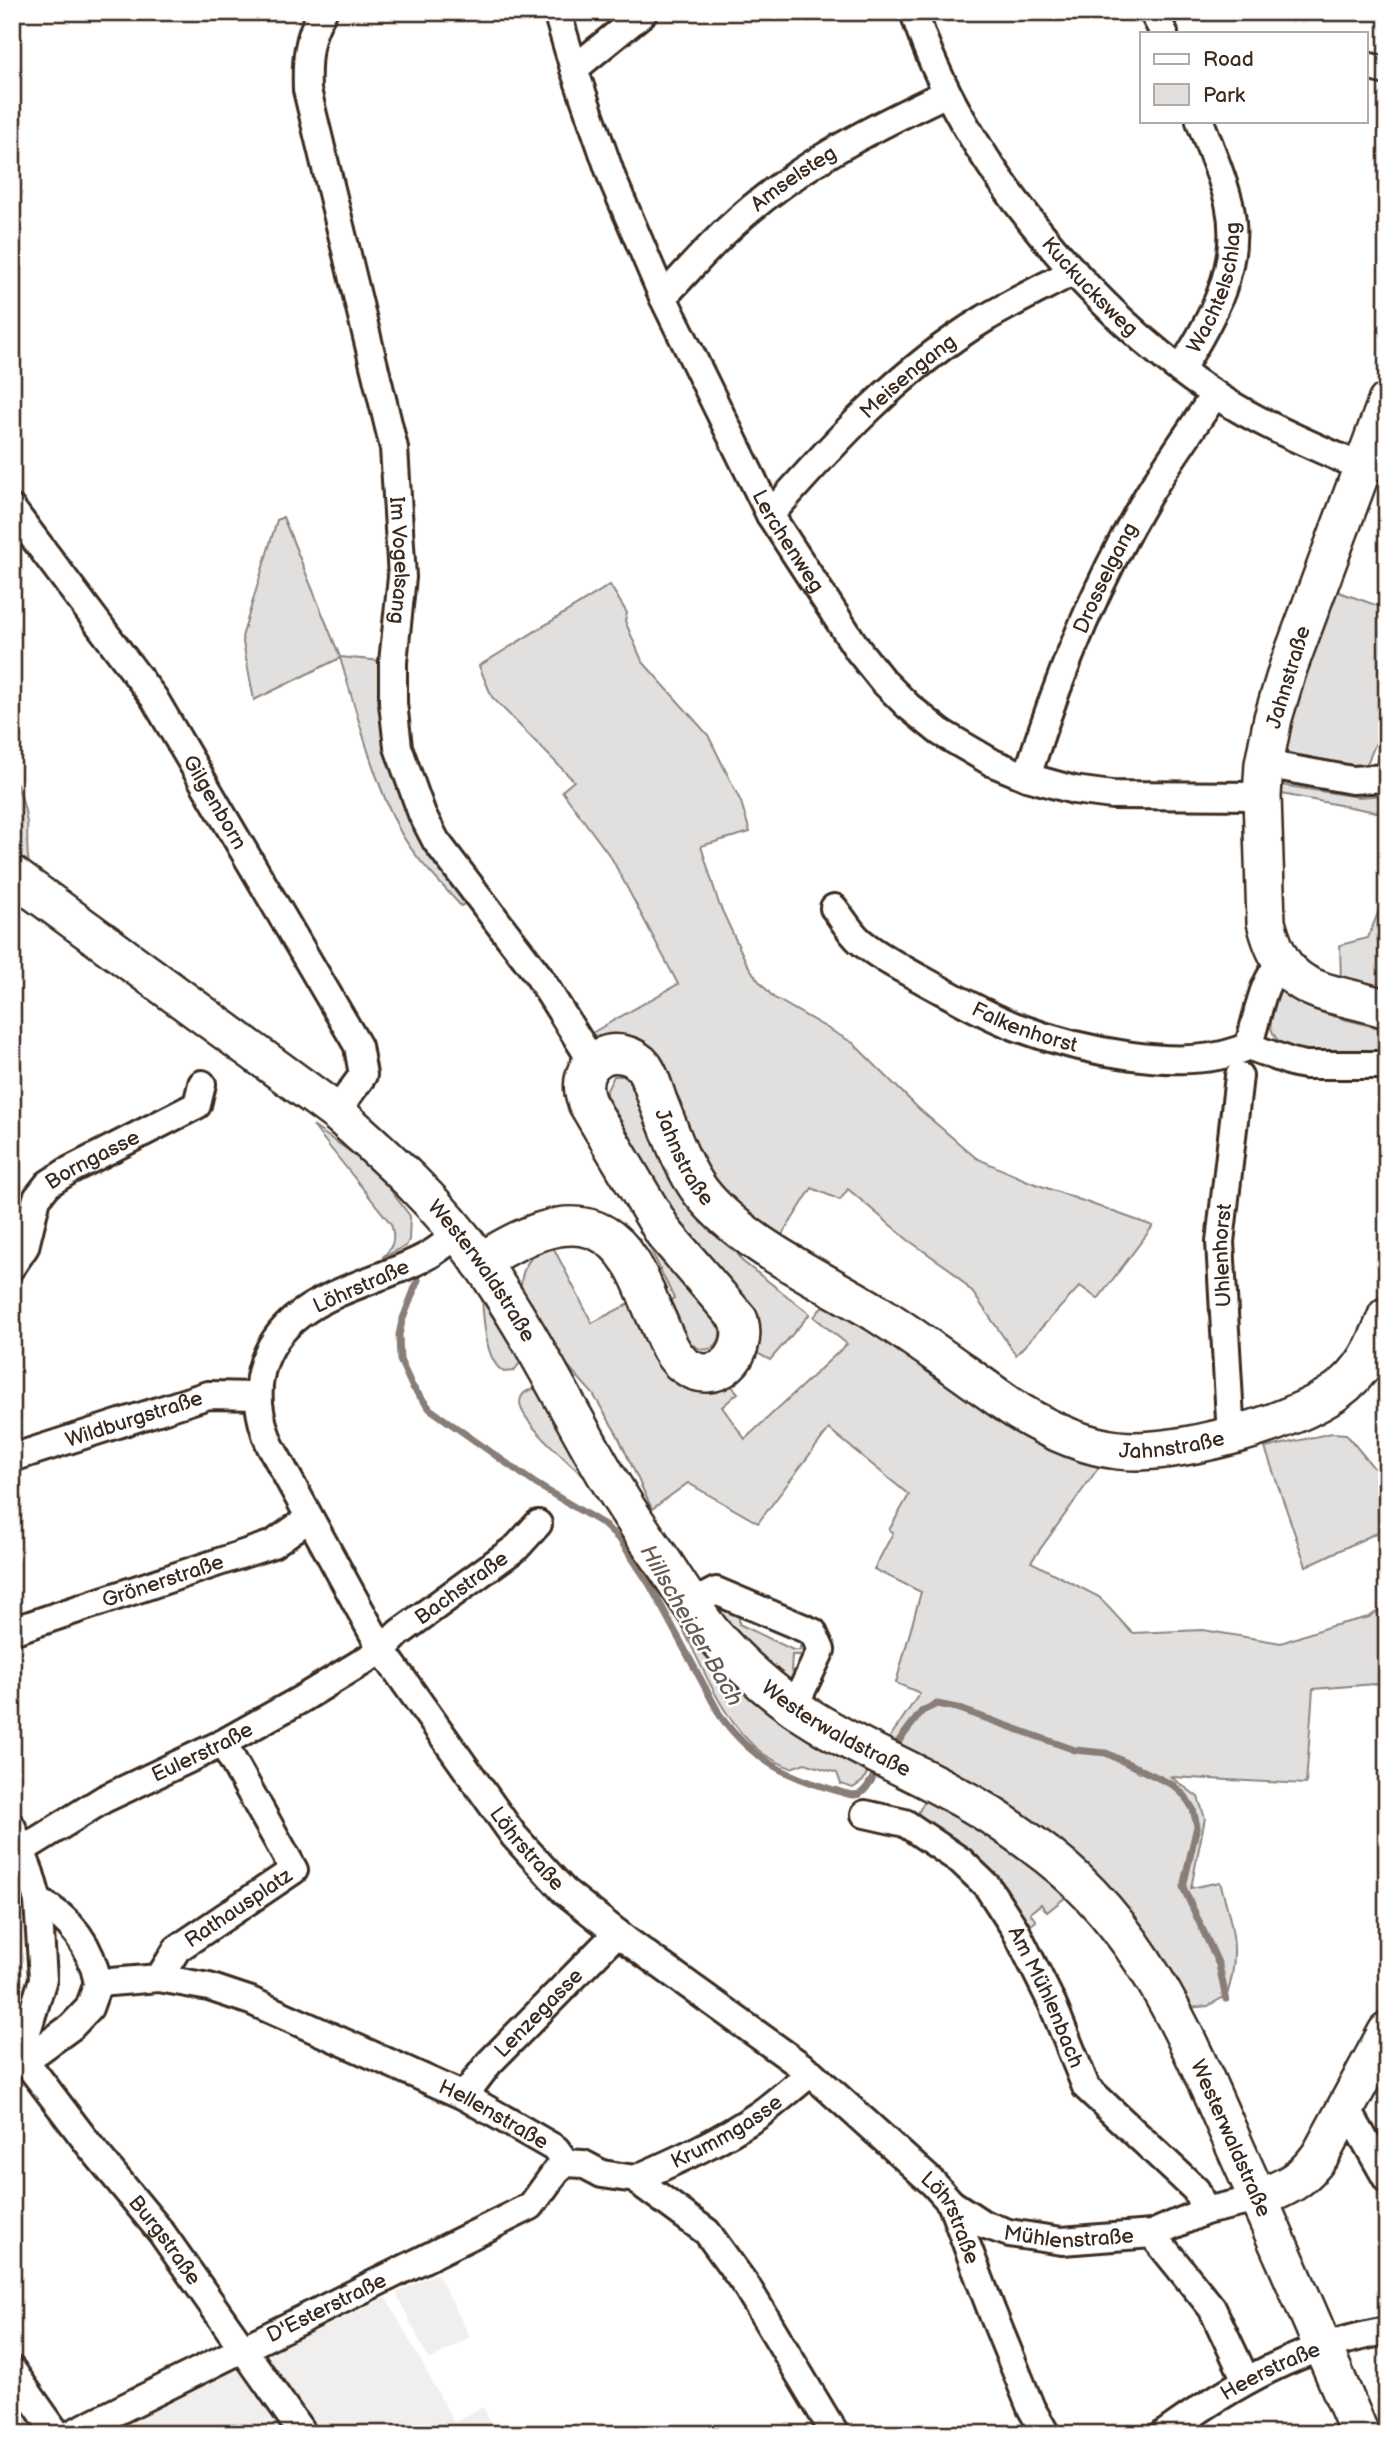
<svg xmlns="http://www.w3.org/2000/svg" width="1399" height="2446" viewBox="0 0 1399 2446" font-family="'Balsamiq Sans',sans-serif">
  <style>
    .built { fill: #f1efee }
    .green { fill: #e2e0de; stroke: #8e857e; stroke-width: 2 }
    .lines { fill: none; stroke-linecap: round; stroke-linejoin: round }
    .stream { stroke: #887e77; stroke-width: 7 }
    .street-casing { stroke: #3b2a1e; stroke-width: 32 }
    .secondary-casing { stroke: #3b2a1e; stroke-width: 42 }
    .street { stroke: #fff; stroke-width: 26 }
    .secondary { stroke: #fff; stroke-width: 37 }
    .labels { text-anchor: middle; stroke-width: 5; stroke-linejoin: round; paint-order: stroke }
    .street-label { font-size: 21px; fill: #3b2a1e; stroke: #fff }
    .water-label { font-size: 23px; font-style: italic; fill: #685b52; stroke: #fff }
  </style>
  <rect width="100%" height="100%" fill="#fff"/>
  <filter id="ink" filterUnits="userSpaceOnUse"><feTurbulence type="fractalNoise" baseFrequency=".0143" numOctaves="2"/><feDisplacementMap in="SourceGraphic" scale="14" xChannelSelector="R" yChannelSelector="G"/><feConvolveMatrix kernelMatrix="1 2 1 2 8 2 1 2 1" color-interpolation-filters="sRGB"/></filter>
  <g filter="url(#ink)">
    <g class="built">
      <path d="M437,2273L470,2337L429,2360L396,2293Z"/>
      <path d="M386,2297L454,2422L483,2407L496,2434H316L263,2363L265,2356Z"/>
      <path d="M248,2365L297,2434H110L126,2424Z"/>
    </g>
    <g class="green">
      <path d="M283,517L340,657L382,661L383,704L468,902L461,906C440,882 415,859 400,831C372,777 358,715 340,658L254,700L242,637L277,520Z"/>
      <path d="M610,585L627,613L625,621L642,661L708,735L741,802L750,832L701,846L719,904L746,962L757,979L773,997L853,1043L918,1108L976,1158L1030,1182L1153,1226L1098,1299L1080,1286L1016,1355L973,1293L951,1270L908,1240L848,1189L840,1200L812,1188L782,1235V1240C753,1218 725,1196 706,1164C696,1147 687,1128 681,1110C672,1084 667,1056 642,1040C625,1030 607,1041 590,1034L678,984L612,859L562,791L574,781L492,697L479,666Z"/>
      <path d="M1333,590L1387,609V717L1366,766L1348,765L1289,753L1281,742Z"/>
      <path d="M12,772C19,788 25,806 27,823C28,837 26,850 29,864L12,853Z"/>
      <path d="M1281,785L1358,797L1387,795V814L1276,793Z"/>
      <path d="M1387,890V995L1341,982L1340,945L1368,938Z"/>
      <path d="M1279,989C1309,1014 1349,1020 1387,1030V1053C1356,1053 1272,1067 1270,1021C1270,1008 1273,1000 1279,989Z"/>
      <path d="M614,1076H625L635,1084L738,1247V1254L742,1261L810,1314L770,1360L757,1353L759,1337L758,1327L689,1236L647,1171L607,1103L606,1092Z"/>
      <path d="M313,1126L374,1168L410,1216L409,1240L406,1246L382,1258C393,1248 396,1239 391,1224Z"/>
      <path d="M621,1188L718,1322C726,1340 711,1358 693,1345C680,1336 675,1314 669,1301L674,1298Z"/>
      <path d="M551,1243L592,1323L634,1301L712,1390L731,1385L738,1393L722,1407L745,1439L847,1344L814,1317L825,1303C849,1316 873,1328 895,1343C961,1386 1019,1449 1099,1467L1031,1562L1099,1597L1132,1633L1203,1630L1281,1643L1328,1627L1369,1617L1387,1605V1683L1313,1689L1306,1784L1171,1777L1198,1797L1205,1818L1191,1888L1220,1882C1232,1923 1241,1953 1227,1995L1208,2006L1188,2008L1043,1829L966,1778L888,1740L920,1693L896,1683L921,1592L874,1569L893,1533L889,1530L909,1495L829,1429L758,1523L688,1483L652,1509L617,1434L593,1394L560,1357L521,1290C520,1269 531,1253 551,1243Z"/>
      <path d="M482,1300L521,1361L514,1371L504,1372C485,1362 484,1320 482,1300Z"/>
      <path d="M537,1389L597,1490C578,1469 532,1433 522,1410C516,1397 525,1389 537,1389Z"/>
      <path d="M1332,1433L1346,1434L1373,1467L1387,1479V1528L1306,1566L1265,1448Z"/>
      <path d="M726,1609H739V1624L793,1650H800L801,1636L812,1655H792L791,1671L805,1672L796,1688L756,1652L721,1615V1612Z"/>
      <path d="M681,1625C711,1656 739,1691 774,1716C803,1737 837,1752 869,1769L863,1781L853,1788L841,1784L837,1773L805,1763L791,1768C781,1764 771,1759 762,1753C723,1723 703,1667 681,1625Z"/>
      <path d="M926,1798C979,1826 1023,1856 1066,1897L1047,1912L1041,1904L1030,1913L1036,1921L1026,1929L916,1817Z"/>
      <path d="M12,2381L49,2434H12Z"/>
    </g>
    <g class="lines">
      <g class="stream">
        <path d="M418,1280L402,1321L399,1335L400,1360L412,1386L430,1409L536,1484L603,1524L621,1541L650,1585L721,1717C752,1759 785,1776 834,1790C842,1792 854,1798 861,1793C869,1788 874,1774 880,1766"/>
        <path d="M891,1751L922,1711L937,1704L957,1708L1075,1750L1106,1753L1173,1785L1185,1796L1193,1809L1197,1826L1183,1887L1219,1965L1226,1999"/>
      </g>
      <defs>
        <g id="street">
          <path id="s1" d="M323,12C307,36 306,63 307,90L394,448L402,577L393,662V703L398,747L422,814L436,841L538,975L593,1063"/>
          <path id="s2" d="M557,12L574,69L612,178L663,297L770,515L858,650L882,680L908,706L940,732L993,763L1027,777L1074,790L1112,795L1262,796"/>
          <path id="s3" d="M914,12C958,153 1091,313 1214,394C1260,424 1311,445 1361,467"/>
          <path d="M1153,12L1164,33"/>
          <path d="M1366,66L1387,71"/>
          <path d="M574,69L644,12"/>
          <path id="s4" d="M663,297C684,275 704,252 726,231C791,169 866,131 947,93"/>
          <path id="s5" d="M1180,370C1212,320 1243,264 1229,203C1222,175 1210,148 1200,121"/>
          <path id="s6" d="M12,509L154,698L358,1046L363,1075L336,1112"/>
          <path id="s7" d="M770,515C834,442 900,370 984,319C1013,302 1044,287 1074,271"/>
          <path d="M1264,764L1352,780L1387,778"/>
          <path id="s8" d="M1027,777C1057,680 1095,585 1147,497C1168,462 1192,429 1215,394"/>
          <path id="s9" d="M834,908C842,918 850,932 860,941C878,956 899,967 919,978C950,995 981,1013 1014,1026C1075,1049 1188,1076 1248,1046"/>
          <path d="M1281,962C1259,986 1259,1017 1248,1046L1291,1062L1305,1065H1387"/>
          <path id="s10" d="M459,1233C449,1241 439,1249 429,1255C372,1287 289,1293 264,1362C254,1391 259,1418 270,1445L382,1650L514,1836L564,1891L626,1940L811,2073L934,2184L951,2203L992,2312L1031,2408L1046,2434"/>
          <path id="s11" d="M12,1266L25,1247L37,1198L48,1184L68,1171L197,1105L202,1084"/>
          <path id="s12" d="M1231,1437L1220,1242L1239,1076"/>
          <path id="s13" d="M12,1458L208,1395L257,1396"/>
          <path d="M691,1604L716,1591L813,1632L821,1650L794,1707"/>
          <path id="s14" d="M12,1631L273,1544L308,1519"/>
          <path id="s15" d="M865,1814L905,1823L961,1861L987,1886L1015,1929L1052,2003L1086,2087L1196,2190L1205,2211"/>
          <path d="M12,1827L30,1873L38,1901L43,1979L20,2054L12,2062"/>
          <path id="s16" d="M12,1856L104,1799L223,1743L300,1700L382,1650L399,1633L517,1547L538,1524"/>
          <path d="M38,1901C72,1919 91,1946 98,1983"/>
          <path id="s17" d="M159,1978L177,1949L294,1870L223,1743"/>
          <path id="s18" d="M20,2054L38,2051L71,2027L89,2008L98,1983L159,1978L209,1987L251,2001L464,2096L556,2149L566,2163L583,2164L602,2174L635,2179L707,2232L747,2287L835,2434"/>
          <path id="s19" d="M20,2054L90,2146L161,2232L303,2434"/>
          <path id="s20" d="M464,2096L489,2063L617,1933"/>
          <path d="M1346,2107L1387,2179"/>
          <path id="s21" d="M635,2179C678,2160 721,2141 760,2114C778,2101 794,2086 811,2073"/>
          <path id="s22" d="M951,2203L983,2224L1009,2233L1062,2241L1152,2234L1205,2211L1258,2199"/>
          <path d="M1152,2234L1212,2308L1246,2380"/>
          <path d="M12,2370L57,2434"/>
          <path id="s23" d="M71,2434L531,2206L557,2170L566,2163"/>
          <path id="s24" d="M1164,2434C1235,2383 1300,2346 1387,2331"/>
        </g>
        <g id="secondary">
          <path d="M1387,402L1288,668L1273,718L1264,764L1262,796L1266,922C1285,999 1324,988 1387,1009"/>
          <path id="s25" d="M12,875L336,1112C387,1157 439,1204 479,1260C528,1328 564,1403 606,1475C624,1505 643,1534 663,1562C679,1586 694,1611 712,1633C736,1660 765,1687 795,1708C844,1742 902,1765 954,1794C987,1811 1018,1833 1048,1856C1150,1935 1192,2051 1243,2165C1283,2254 1322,2344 1360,2434"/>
          <path id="s26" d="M480,1262C529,1232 590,1199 630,1261C642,1278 648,1301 657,1319C664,1334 670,1355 684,1365C716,1389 749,1355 739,1320L664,1233L587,1103C580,1085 583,1067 601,1057C615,1050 634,1054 644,1067C651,1077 654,1090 658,1101C671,1133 681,1165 701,1192C741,1243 820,1279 875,1312C924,1343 971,1379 1019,1412C1049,1430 1082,1446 1118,1450C1174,1457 1292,1424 1337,1391C1363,1373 1376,1345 1387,1316"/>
          <path d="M1258,2199C1287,2187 1303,2180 1321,2154L1387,2032"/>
        </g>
      </defs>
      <use href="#street" class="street-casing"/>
      <use href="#secondary" class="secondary-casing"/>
      <use href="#street" class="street"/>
      <use href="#secondary" class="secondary"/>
    </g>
  </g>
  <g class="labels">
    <g class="street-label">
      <text dy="7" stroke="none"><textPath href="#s4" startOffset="177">Amselsteg</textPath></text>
      <text dy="7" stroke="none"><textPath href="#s3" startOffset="329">Kuckucksweg</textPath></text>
      <text dy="7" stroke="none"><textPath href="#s5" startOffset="91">Wachtelschlag</textPath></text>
      <text dy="7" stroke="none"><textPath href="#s7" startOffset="196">Meisengang</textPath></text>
      <text dy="7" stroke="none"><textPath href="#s2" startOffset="579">Lerchenweg</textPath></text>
      <text dy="7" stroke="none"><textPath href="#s1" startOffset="562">Im Vogelsang</textPath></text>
      <text dy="7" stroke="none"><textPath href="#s8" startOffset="214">Drosselgang</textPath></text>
      <text transform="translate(1288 677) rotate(-73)" y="7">Jahnstraße</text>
      <text dy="7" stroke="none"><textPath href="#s6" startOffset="357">Gilgenborn</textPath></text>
      <text dy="7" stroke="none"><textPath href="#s9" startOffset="229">Falkenhorst</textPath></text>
      <text dy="7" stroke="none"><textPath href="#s26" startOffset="850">Jahnstraße</textPath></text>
      <text dy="7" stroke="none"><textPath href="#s11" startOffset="142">Borngasse</textPath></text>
      <text dy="7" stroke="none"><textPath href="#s12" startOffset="182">Uhlenhorst</textPath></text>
      <text dy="7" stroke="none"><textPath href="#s25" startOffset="618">Westerwaldstraße</textPath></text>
      <text transform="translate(361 1286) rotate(-24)" y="7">Löhrstraße</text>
      <text dy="7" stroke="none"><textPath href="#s13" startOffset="128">Wildburgstraße</textPath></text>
      <text dy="7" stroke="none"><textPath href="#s26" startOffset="1438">Jahnstraße</textPath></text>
      <text dy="7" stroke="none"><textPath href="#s14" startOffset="159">Grönerstraße</textPath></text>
      <text dy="7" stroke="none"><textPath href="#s16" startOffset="525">Bachstraße</textPath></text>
      <text dy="7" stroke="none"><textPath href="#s25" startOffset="1206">Westerwaldstraße</textPath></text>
      <text dy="7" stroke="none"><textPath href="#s16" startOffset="217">Eulerstraße</textPath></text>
      <text dy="7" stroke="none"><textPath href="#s10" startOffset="805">Löhrstraße</textPath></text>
      <text dy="7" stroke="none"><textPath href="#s17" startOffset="108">Rathausplatz</textPath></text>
      <text dy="7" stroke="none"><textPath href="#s15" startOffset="271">Am Mühlenbach</textPath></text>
      <text dy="7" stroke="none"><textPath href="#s20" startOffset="112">Lenzegasse</textPath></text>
      <text dy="7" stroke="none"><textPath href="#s18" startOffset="536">Hellenstraße</textPath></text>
      <text dy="7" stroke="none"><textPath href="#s21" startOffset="103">Krummgasse</textPath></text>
      <text dy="7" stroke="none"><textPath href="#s25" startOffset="1794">Westerwaldstraße</textPath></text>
      <text dy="7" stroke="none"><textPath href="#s10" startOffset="1372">Löhrstraße</textPath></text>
      <text dy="7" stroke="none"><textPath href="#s22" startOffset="126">Mühlenstraße</textPath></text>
      <text dy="7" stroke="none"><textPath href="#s19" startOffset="236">Burgstraße</textPath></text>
      <text dy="7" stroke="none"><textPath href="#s23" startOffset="285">D'Esterstraße</textPath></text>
      <text dy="7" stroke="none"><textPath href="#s24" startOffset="124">Heerstraße</textPath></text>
    </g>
    <g class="water-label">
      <text transform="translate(692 1625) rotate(60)" y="8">Hillscheider Bach</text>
    </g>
  </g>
  <rect width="1399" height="2446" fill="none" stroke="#fff" stroke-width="42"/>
  <rect x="21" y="21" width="1357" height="2404" fill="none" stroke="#3b2a1e" stroke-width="2.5" filter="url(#ink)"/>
  <rect x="1140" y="32" width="228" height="91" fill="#ffffff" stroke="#b1aaa5" stroke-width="2"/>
  <rect x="1154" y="54" width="35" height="10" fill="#ffffff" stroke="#b1aaa5" stroke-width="2"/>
  <text x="1203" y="66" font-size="21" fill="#3b2a1e">Road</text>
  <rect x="1154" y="84" width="35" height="21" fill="#e2e0de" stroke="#b1aaa5" stroke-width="2"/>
  <text x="1203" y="102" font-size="21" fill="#3b2a1e">Park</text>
</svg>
